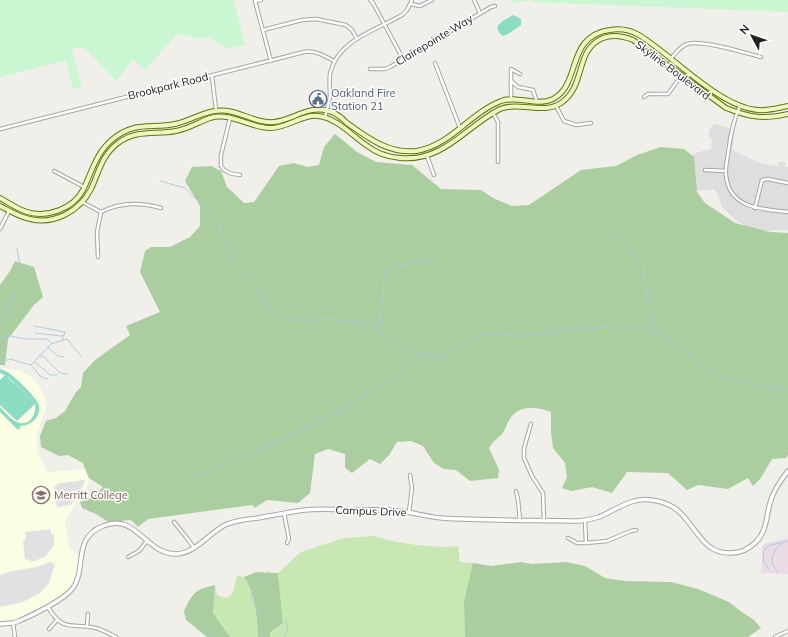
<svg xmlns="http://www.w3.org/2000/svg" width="788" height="637" viewBox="0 0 788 637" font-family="Mulish,sans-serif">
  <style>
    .residential { fill: #dfdede }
    .industrial { fill: #eadbe6 }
    .education { fill: #fbfde5 }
    .grass { fill: #c8e7b2 }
    .forest { fill: #aacea0 }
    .park { fill: #caf7d1 }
    .pitch { fill: #8cdbc3 }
    .parking { fill: #e1e1e1 }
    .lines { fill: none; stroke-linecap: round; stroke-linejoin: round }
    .stream { stroke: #accddc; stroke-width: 1 }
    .minor-casing { stroke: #a5a5a5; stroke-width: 4.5 }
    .tertiary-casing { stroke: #a5a5a5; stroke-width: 5.5 }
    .secondary-casing { stroke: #61750c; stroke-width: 6 }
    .minor { stroke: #fff; stroke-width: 2.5 }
    .tertiary { stroke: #fff; stroke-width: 3.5 }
    .secondary { stroke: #eff6c1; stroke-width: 4 }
    .labels { text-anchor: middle; stroke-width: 3; stroke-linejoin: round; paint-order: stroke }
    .street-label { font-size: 11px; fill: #212121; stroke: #fff }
    .service-label { font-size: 11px; fill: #4e5e75; stroke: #fff; text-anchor: start }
    .education-label { font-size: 11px; fill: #785e54; stroke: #fff; text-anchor: start }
  </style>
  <rect width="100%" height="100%" fill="#f1efe9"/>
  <path class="residential" d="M714,124L735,129L732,150L760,163L777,166L779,162H785V167H788V230H773L764,232L747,227L736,220L722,207L718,195L714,189L699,191L695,188L691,157L695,153L711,149L712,140L708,134L711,127Z"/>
  <path class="industrial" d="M788,538V574L761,573L762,548L764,544Z"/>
  <path class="education" d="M4,368L21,371L31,377L38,384L42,392L46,401L45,411L37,434V445L39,455L47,472L84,469L89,480V483L65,521L68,542L71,549L79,556L76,577L70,590L66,593L15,620L8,621H0V369Z"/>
  <g class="grass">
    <path d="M375,536C391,543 440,549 458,546L460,562L474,563L464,601L465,637H270V634L283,623L278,573L301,552L344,538Z"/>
    <path d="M237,576L244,577C256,595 257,616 258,637H230L213,613L215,585L217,595L225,598L230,596L233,592Z"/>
  </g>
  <g class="forest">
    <path d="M335,134L357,152L376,162L412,165L441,189L481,190L493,198L512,206L529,205L581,170L616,166L637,155L661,147L684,149L694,157L697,192L705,203L735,223L770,232L788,233V455L786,458L772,459L760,479L753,486L748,478L728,489L698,485L687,490L668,473L627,472L612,493L592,487L571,491L562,488L567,477L565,463L553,448L551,432V412C537,407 521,405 511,417C507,422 506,429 502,434C497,439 493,441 489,448L499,470L498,478L470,481L456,470L444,469L434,463L423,446L411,441L397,442L389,455L380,464L370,459L352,473L345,468V454L328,449L315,454L310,493L298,503L267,500L255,508L252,505L148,519L138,527L131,520L108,522L98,515L82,508L80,502L93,497L103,487L89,478L83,463L68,455L59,456L41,447L40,436L46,421L56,418L65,411L76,392L81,387L83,373L95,360L130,335L126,326L160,312L140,272L145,251L151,247H170L190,237L200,226V206L185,181L192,167L211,166L221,171L227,187L244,203L254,202L279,166L294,163L308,167L319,165L324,147Z"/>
    <path d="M15,261L34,267L43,297L34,305L8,339L5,365H0V285L10,271Z"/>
    <path d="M521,562L532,564L566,562L585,566L605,578L625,581L671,582L698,589L729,602L739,610L754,620L761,628L748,637H465L464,601L473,563L491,566Z"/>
    <path d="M256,572L278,573L283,623L270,633V637H258C257,616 256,595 244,577Z"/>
    <path d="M215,585L213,613L230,637H207L186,620L184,611C193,593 194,590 215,585Z"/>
  </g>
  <g class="park">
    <path d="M0,0H234L245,45L227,49L209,37L201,39L178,33L145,70L133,59L116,81L85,48H72L82,88H73L66,60L0,77Z"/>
    <path d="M511,0H788V12L532,2L533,0L512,3Z"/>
  </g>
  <g class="pitch">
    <path d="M513,15L521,19V25L508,34L503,36C489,26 505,20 513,15Z"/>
    <path d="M0,369C3,370 6,371 9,373C16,378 34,395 38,403C43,415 32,426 20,426L21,427L18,430L0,412V407C5,412 10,419 17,422C29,427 37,415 35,404L17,421L0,405V380L5,375L34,402L8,377L0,373Z"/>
  </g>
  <g class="parking">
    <path d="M84,480L85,482L71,505L57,507L54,487L57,486V484Z"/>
    <path d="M51,529V534H54V543L53,546L46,556L35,561H30L29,559L25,560L23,541L26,538L25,532Z"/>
    <path d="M51,562L55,564L49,583L40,593L23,602L0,607V575L12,571L36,567Z"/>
  </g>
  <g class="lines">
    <g class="stream">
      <path d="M160,181L185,188L213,216L218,223L235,264L252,278L257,287L266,307L270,310L283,318L290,320H315L332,319L362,323L377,329L397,345L412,351"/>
      <path d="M609,228L620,237L643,266L651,317"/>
      <path d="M652,321L654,330"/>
      <path d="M0,325L6,313V308L14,296L15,292L21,285L22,268L20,266L17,248"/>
      <path d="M34,326L65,332L62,340"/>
      <path d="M377,329L383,301L384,279L387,272L393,267L437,259"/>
      <path d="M35,333L61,336L64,335"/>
      <path d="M0,338L11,336L25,339H48L51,343"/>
      <path d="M48,348L58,356L64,357"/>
      <path d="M416,352C449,366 455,341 483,335C495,332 509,337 522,336C535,335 548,332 561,330C570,329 579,330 588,329C595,329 602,327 609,327C618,326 638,326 646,328C671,334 697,365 723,376C743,385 766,387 788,390"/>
      <path d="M40,356L44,357L60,373L67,374"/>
      <path d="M0,362L10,359L31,365L51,344L67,339L81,356"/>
      <path d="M35,362L50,375H57"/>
      <path d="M412,364L422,356"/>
      <path d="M31,365L41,377L48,379"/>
      <path d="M192,476C213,471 232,461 252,453C307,429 361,402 409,366"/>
      <path d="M772,562C772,551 778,544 788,540"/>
      <path d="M772,563L778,573"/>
      <path d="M769,569L764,562L763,552L768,546L782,542"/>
      <path d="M206,628L216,637"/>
      <path d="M262,637C260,625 261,609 252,600V593L254,588L260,583L269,571"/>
      <path d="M284,637C288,631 289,625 285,619"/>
    </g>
    <defs>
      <g id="minor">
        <path d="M261,0L255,1L271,61"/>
        <path d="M370,0L373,3L403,59"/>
        <path d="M474,0L480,13"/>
        <path d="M411,4L420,6L432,0"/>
        <path d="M263,30L302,20L316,19L346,25L352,30L357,39"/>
        <path d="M671,58C676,53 681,46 687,44C701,39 745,53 761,57"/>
        <path d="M435,63L460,128"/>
        <path d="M370,69H385L390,67L491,7L495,6"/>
        <path d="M212,76L216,110"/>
        <path d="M511,81L518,87L533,90L537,102"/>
        <path d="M644,97L648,94H668L681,76"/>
        <path d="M511,99V69L520,74"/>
        <path d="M556,106L564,121L576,125L591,123"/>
        <path d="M740,106C733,121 730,137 728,154C727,161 725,168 726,175C729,209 762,209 788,212"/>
        <path d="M493,113L498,122V162"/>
        <path d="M325,117C327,110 329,103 330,96C330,88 329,81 330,74C337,40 375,31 402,15L407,10L412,0"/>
        <path d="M230,118L221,155V166C225,173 232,174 240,175"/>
        <path d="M0,129L304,52C315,50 325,56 334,61"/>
        <path d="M427,156L434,175"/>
        <path d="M705,170L726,171"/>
        <path d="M54,171L84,187"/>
        <path d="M82,202L101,212C120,202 140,202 161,208"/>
        <path d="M755,208L762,180L768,179L788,183"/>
        <path d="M0,229L9,211"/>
        <path d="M98,257L97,232L101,212"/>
        <path d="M531,424L524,448V458L532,476L543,493L544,520"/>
        <path d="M516,491L518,500L520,520"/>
        <path d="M409,512L412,488L410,475"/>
        <path d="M284,513L289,539L287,543"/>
        <path d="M585,520L586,543L607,541L631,531L636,530"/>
        <path d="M174,522L187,538L194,548"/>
        <path d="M568,538L577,543H586"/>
        <path d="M128,557L139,551L147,541"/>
        <path d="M48,607C64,634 72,622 96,628C103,630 110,634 116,637"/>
        <path d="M13,623L15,637"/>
        <path d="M87,626L88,614"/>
        <path d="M49,629L57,620"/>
        <path d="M775,637L788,631"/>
      </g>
      <path id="tertiary" d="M0,624L13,623L19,621C33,615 64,600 73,588C87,568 72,538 103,526C136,512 145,554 176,554C197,553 209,532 227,524C237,520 248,519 258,518C274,515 290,512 305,510C321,508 337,510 353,510C368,510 383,509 398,511C412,512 427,517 442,518C487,521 533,520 578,521C586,520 593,519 599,517C616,510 631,497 651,500C660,501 669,504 676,509C696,524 701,554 731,553C740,553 749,549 756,542C767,531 766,517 770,503C773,491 780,481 788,471"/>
      <g id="secondary">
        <path d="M0,198C9,203 17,209 27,212C47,218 73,209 83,190C92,172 96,152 114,138C136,121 151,129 175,124C189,121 201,113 215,111C236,107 253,124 274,122C293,120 308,105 328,111C336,112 342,118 347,123C368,138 389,154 416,151C450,146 470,113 501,101C518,95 536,107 553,99C582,84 565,36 610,30C621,28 630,30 639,35C672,55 719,107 758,110C768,111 778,108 788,106"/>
        <path d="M0,206C10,211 19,217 30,219C54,225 80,211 91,189C99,172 102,155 118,143C137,129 155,135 176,131C188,129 199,122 210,118C231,112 248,127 269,128C286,129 302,114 318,116C337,118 351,135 366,145C376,153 388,157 400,158C444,162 465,127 500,109C520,101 543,115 561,103C587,85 574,50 603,38C614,34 623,36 633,40L726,108C749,117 764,120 788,114"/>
      </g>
    </defs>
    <use href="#minor" class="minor-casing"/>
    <use href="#tertiary" class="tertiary-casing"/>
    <use href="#secondary" class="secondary-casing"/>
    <use href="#minor" class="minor"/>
    <use href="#tertiary" class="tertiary"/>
    <use href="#secondary" class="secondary"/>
  </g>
  <defs>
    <symbol id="civic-ring" viewBox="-11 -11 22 22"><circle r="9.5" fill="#fff" stroke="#5c6f8a" stroke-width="1.5"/><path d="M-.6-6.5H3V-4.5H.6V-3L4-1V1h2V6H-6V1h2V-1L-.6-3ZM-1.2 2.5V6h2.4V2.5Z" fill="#5c6f8a"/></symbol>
    <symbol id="university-ring" viewBox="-11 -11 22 22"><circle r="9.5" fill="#fff" stroke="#8d6e63" stroke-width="1.5"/><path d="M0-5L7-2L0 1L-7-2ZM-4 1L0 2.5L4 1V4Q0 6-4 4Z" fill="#8d6e63"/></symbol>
  </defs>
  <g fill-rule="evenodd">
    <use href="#civic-ring" x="308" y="89" width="20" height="20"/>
    <use href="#university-ring" x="31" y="485" width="20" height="20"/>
  </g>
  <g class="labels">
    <g class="street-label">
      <text transform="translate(434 40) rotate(-31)" y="4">Clairepointe Way</text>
      <text transform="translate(673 70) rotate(37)" y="4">Skyline Boulevard</text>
      <text transform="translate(168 86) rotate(-14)" y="4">Brookpark Road</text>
      <text transform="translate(371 511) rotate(2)" y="4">Campus Drive</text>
    </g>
    <g class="service-label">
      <text x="331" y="97">Oakland Fire<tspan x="331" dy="13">Station 21</tspan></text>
    </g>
    <g class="education-label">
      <text x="54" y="499">Merritt College</text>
    </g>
  </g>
  <g transform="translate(752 36) rotate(310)" stroke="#ffffff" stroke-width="3" paint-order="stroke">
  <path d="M0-3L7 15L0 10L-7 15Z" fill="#212121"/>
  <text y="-6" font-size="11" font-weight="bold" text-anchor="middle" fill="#212121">N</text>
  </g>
</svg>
